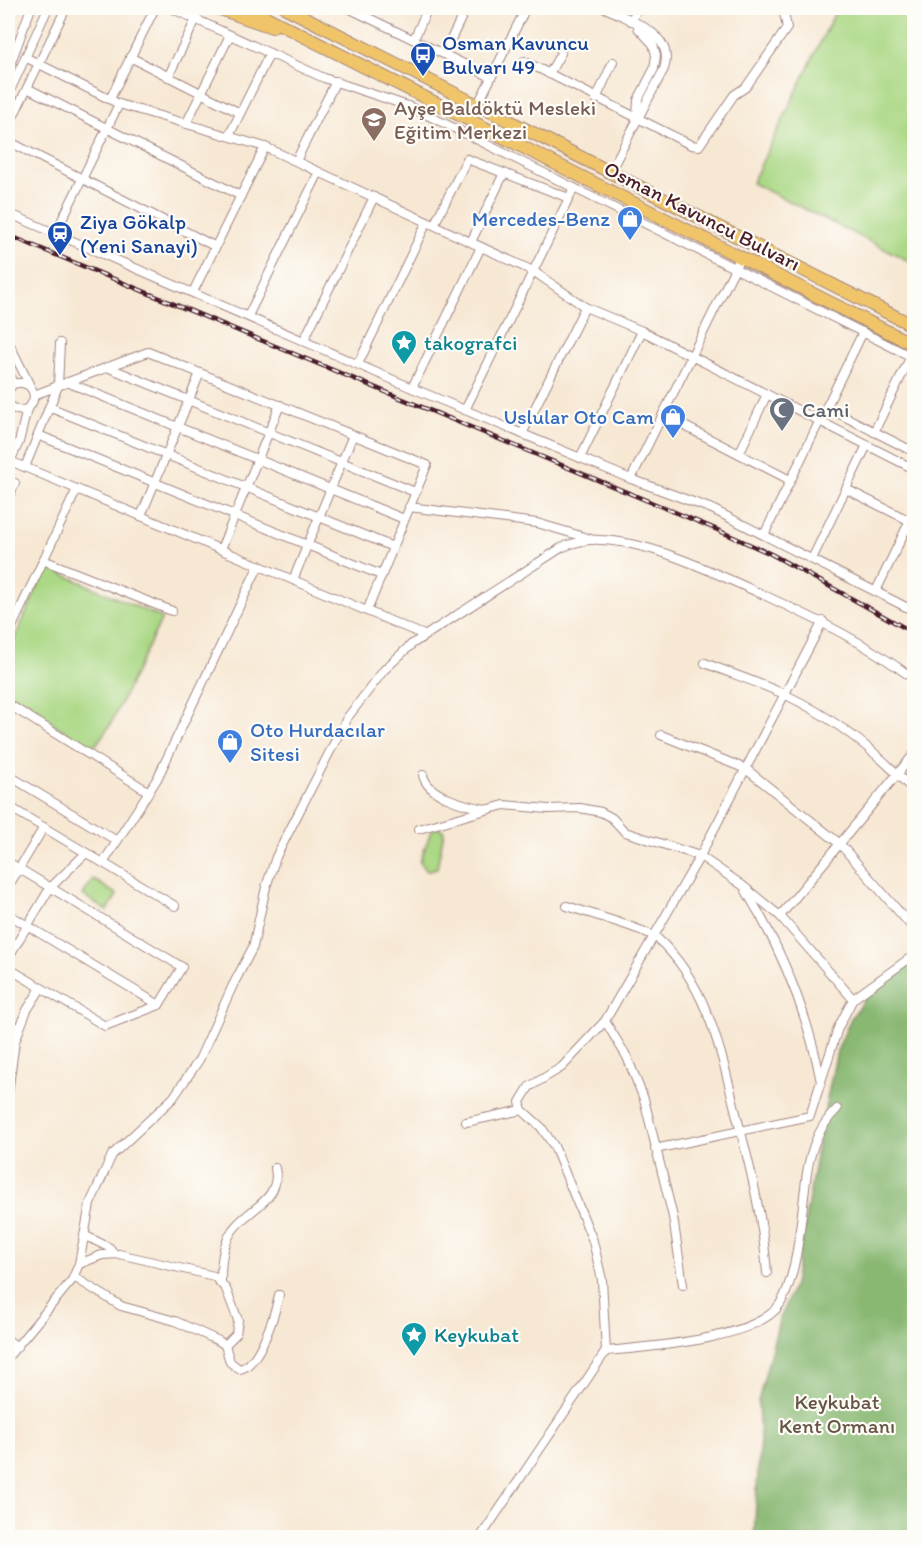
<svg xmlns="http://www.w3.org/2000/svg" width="922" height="1545" viewBox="0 0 922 1545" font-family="Itim,sans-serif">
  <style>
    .green { fill: #abd885; stroke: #7a7c58; stroke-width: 1.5 }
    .forest { fill: #88b872; stroke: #696c4e; stroke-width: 1.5 }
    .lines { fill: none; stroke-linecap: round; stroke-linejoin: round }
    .minor-casing { stroke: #a08480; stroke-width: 10 }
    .highway-casing { stroke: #a08480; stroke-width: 14 }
    .minor { stroke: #fff; stroke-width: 8 }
    .highway { stroke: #f0c469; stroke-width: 12 }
    .rail-casing { stroke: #4a1f2b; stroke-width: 4.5 }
    .rail { stroke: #fdfcf7; stroke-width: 2; stroke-dasharray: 7; stroke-linecap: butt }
    .labels { text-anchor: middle; stroke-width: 4.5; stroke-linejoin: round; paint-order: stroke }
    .transit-label { font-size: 21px; fill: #164399; stroke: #fdfcf7; text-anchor: start }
    .education-label { font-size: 21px; fill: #785e54; stroke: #fdfcf7; text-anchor: start }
    .street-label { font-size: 21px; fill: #4a1f2b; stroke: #fdfcf7 }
    .shop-label { font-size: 21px; fill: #366cbe; stroke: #fdfcf7; text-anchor: end }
    .culture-label { font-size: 21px; fill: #0d838f; stroke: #fdfcf7; text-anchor: start }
    .worship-label { font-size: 21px; fill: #5b616d; stroke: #fdfcf7; text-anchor: start }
    .park-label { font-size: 21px; fill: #675646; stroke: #fdfcf7 }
  </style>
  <rect width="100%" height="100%" fill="#fdfcf7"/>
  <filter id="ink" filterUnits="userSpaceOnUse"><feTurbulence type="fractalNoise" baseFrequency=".0167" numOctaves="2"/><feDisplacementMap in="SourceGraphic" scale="12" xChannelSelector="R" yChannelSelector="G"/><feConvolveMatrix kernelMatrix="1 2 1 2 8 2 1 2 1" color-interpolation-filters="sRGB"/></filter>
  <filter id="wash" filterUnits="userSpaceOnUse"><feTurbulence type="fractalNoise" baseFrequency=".008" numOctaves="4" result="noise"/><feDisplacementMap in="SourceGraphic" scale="24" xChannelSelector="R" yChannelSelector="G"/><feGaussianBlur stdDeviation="1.35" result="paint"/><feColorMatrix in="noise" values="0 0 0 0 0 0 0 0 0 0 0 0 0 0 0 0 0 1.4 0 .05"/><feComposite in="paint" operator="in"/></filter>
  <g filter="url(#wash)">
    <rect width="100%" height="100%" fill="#f7e8d4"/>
    <g class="green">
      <path d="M837,8H914V255L911,262L752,183Z"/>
      <path d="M47,567L162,618L110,725L92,750L8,692V653Z"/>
      <path d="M437,827L444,831L437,868L427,871L420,862L431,831Z"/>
      <path d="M93,879L117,895L107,911L83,895Z"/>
    </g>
    <path class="forest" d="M914,962V1537L754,1538L760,1439L758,1402L780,1317L794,1285L820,1133L837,1051L851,1018L868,994Z"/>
  </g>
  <g filter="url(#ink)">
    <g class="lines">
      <defs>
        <g id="minor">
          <path d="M171,8L324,78L408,106L452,127L914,358"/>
          <path d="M348,8L491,77"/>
          <path d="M605,8C630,20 676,34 664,69L610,172"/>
          <path d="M8,11L9,8"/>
          <path d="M631,21L638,8"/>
          <path d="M414,39L428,8"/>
          <path d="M8,43L16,48"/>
          <path d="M444,54L466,8"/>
          <path d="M25,57L119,104L265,147L533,271L585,307L642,331L914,469"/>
          <path d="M130,57L240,113"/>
          <path d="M524,61L691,145L699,146L734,95L746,87L787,28L783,8"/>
          <path d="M8,70L31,8"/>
          <path d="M549,74L561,53"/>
          <path d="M168,77L196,19"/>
          <path d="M27,88L241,196"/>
          <path d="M8,95L48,8"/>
          <path d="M110,99L155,8"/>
          <path d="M596,99L613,62"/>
          <path d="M477,106L526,8"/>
          <path d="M637,118L638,100L654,69L656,55L653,44L638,28"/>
          <path d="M186,124L230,35"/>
          <path d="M8,127L66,8"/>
          <path d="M229,136L270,53"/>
          <path d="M8,141L216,247"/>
          <path d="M296,161L336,81"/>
          <path d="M8,213L412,388L631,479L712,509L914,611"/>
          <path d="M434,225L467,159L569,198"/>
          <path d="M56,232L119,104"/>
          <path d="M471,242L504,173"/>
          <path d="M193,292L265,147"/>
          <path d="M248,316L319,172"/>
          <path d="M304,340L374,197"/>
          <path d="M8,341L30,386"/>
          <path d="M358,364L427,222"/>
          <path d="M107,367L415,492"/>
          <path d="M8,371L13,384"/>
          <path d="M67,382L404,519"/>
          <path d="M412,388L481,247"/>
          <path d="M8,391L13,384C24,381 33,385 34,397C31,412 17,415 8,403"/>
          <path d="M34,395L148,352L427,465L367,611"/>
          <path d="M49,407L393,547"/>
          <path d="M826,407L914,452"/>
          <path d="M465,410L574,188"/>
          <path d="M663,415L790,480"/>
          <path d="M874,432L911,356"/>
          <path d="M522,434L585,307"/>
          <path d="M38,435L381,575"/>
          <path d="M739,454L767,394"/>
          <path d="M580,458L642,331"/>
          <path d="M10,461L424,635"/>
          <path d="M8,466L19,442L27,409"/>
          <path d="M25,467L58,386L60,343"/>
          <path d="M631,479L737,264"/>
          <path d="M846,489L910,521"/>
          <path d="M8,499L15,483"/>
          <path d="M409,507L537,523L591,539"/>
          <path d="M141,516L200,373"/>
          <path d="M764,535L863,332"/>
          <path d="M221,549L280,405"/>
          <path d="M812,559L867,445"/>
          <path d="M43,560L172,611"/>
          <path d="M293,580L353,435"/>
          <path d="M876,591L914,512"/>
          <path d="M8,635L77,489"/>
          <path d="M705,663C732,674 760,683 786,695C834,718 878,753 914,791"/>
          <path d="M8,704L149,792"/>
          <path d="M661,735L746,769L840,844L914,929"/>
          <path d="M8,775L117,841"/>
          <path d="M423,775C427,796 467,806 486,809"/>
          <path d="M8,806L175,906"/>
          <path d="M419,829L504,805L548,809L580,808L601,812L612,818L625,832L700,856L742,885L780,916L853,999"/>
          <path d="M8,862L182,967L159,1005L105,1026L8,968"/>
          <path d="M103,863L157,779L259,565"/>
          <path d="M8,887L44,827"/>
          <path d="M746,891C782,950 808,1014 821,1082"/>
          <path d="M567,906C584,912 648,930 657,938C708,984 721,1053 737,1117C751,1170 763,1219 767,1273"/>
          <path d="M8,914L159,1005"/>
          <path d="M780,916L914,754"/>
          <path d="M8,958L50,888L86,853"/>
          <path d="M605,1021L627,1057L644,1099L673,1217L683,1285"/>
          <path d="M8,1022L19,1030"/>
          <path d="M8,1093L15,1041L27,1010L41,988"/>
          <path d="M466,1122L522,1110"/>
          <path d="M655,1149L810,1116L838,1028L853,999L914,955"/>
          <path d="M84,1235L110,1248L114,1254"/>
          <path d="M79,1264L102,1255L119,1254L214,1276L226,1289L238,1320L236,1334L225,1345"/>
          <path d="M74,1277L121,1306L175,1321L219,1341L225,1345L230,1362L239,1369C259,1367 275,1314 279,1295"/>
          <path d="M221,1281C221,1264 222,1246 232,1231C246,1209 282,1201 275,1168"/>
          <path d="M8,1340L17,1347"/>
          <path d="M606,1351L602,1280L593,1241L554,1146L541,1127L522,1110L520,1102L529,1087L562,1067L605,1021L700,856L823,621"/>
          <path d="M8,1357L72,1280L79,1264L90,1204L112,1155L173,1098L199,1060L233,985L253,947L266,887L276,857L347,718L384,670L412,644L561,548C574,542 587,539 601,540C654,542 719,575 766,596C822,622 864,642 914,679"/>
          <path d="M480,1538L606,1351C647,1347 757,1340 780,1304C797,1278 801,1219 805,1188C808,1158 815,1130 837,1109"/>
        </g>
        <g id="highway">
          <path d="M217,8L272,27"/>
          <path d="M248,8L914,345"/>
          <path d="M286,8L914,326"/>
        </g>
      </defs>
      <use href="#minor" class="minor-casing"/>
      <use href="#highway" class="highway-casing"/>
      <use href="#minor" class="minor"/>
      <use href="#highway" class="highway"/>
      <defs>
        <path id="rail" d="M8,235L713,528L771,554L914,633"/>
      </defs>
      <use href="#rail" class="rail-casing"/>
      <use href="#rail" class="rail"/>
    </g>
  </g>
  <defs>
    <symbol id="bus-pin" viewBox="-11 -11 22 30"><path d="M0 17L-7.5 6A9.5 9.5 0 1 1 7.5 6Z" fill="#1a4fb4" stroke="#fdfcf7"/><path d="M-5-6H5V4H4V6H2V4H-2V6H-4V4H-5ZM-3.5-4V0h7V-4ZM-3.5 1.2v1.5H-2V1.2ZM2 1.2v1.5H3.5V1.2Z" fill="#fff"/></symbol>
    <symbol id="school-pin" viewBox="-11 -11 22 30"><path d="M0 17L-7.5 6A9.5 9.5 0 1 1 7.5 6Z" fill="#8d6e63" stroke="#fdfcf7"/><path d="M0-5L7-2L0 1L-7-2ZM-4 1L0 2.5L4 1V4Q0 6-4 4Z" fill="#fff"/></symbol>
    <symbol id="shop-pin" viewBox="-11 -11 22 30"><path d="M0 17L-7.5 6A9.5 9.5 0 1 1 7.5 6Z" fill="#3f7fe0" stroke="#fdfcf7"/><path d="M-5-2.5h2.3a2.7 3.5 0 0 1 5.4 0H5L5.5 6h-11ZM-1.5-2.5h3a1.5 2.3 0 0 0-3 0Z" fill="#fff"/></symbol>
    <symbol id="station-pin" viewBox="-11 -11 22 30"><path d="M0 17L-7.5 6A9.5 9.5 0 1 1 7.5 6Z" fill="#1a4fb4" stroke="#fdfcf7"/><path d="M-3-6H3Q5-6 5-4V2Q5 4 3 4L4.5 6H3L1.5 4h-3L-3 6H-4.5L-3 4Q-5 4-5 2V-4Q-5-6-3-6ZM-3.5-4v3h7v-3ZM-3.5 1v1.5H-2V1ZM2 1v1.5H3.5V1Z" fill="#fff"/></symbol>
    <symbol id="sight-pin" viewBox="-11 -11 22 30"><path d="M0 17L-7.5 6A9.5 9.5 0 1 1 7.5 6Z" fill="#0f9aa8" stroke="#fdfcf7"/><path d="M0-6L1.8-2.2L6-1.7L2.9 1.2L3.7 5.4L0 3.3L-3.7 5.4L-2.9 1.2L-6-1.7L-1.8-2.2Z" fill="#fff"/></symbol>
    <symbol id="mosque-pin" viewBox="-11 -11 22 30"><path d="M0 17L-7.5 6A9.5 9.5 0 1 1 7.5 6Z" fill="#6b7280" stroke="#fdfcf7"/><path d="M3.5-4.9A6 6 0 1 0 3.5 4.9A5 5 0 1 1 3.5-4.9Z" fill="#fff"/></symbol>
  </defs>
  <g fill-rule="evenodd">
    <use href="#bus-pin" x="408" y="40" width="30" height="40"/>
    <use href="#school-pin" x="359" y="105" width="30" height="40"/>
    <use href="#shop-pin" x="615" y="204" width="30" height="40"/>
    <use href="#station-pin" x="45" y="219" width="30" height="40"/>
    <use href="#sight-pin" x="389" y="328" width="30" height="40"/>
    <use href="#mosque-pin" x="767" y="395" width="30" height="40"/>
    <use href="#shop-pin" x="658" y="402" width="30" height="40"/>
    <use href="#shop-pin" x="215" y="727" width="30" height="40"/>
    <use href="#sight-pin" x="399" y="1320" width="30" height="40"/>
  </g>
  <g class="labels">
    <g class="transit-label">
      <text x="442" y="50">Osman Kavuncu<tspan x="442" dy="24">Bulvarı 49</tspan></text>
      <text x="80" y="229">Ziya Gökalp<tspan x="80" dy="24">(Yeni Sanayi)</tspan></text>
    </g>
    <g class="education-label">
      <text x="394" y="115">Ayşe Baldöktü Mesleki<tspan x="394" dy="24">Eğitim Merkezi</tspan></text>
    </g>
    <g class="street-label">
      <text transform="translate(702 216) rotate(27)" y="7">Osman Kavuncu Bulvarı</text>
    </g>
    <g class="shop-label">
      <text x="610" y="226">Mercedes-Benz</text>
      <text x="654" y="424">Uslular Oto Cam</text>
      <text x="250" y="737" text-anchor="start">Oto Hurdacılar<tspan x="250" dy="24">Sitesi</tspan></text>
    </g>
    <g class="culture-label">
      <text x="424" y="350">takografci</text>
      <text x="434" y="1342">Keykubat</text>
    </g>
    <g class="worship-label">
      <text x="802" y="417">Cami</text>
    </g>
    <g class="park-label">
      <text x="837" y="1409">Keykubat<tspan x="837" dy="24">Kent Ormanı</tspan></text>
    </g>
  </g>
  <rect width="922" height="1545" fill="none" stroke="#fdfcf7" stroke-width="30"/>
</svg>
